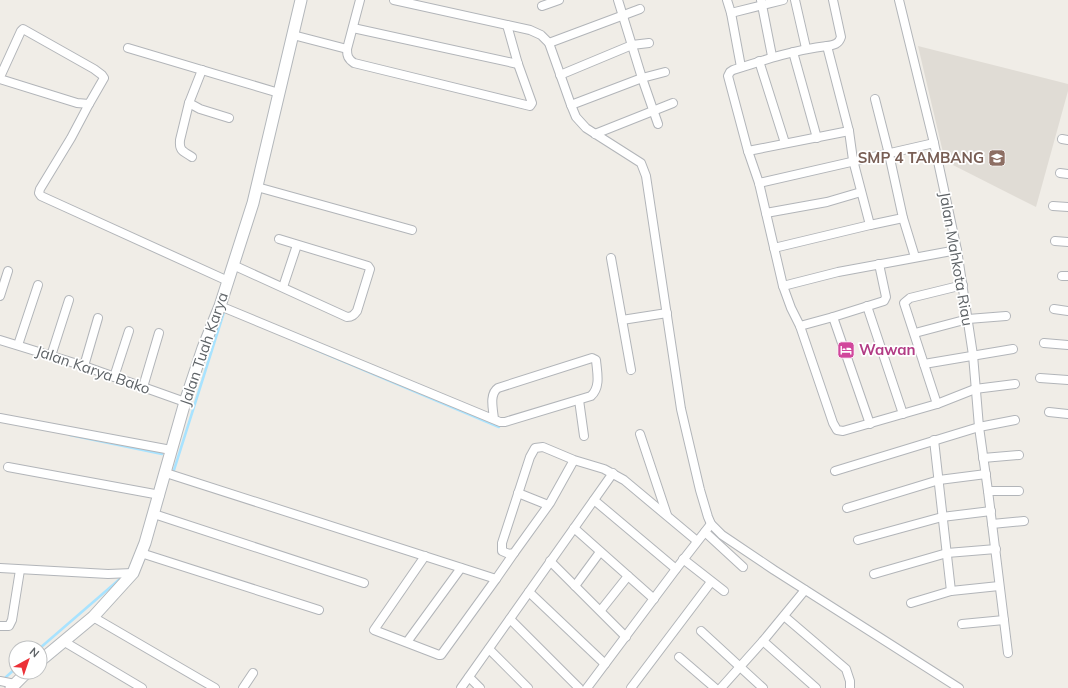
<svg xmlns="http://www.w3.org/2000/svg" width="1068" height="688" viewBox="0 0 1068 688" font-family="Mulish,sans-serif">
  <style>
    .education { fill: #e0dcd5 }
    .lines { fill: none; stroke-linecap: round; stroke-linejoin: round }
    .stream { stroke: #a8e3ff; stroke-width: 2.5 }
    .street-casing { stroke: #b2b5b9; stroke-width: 10 }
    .secondary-casing { stroke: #b3b7bb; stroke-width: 13 }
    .street { stroke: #fff; stroke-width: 8 }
    .secondary { stroke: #fff; stroke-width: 11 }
    .labels { text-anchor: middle; stroke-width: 3.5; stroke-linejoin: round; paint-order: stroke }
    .education-label { font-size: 15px; font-weight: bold; fill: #785e54; stroke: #fff; text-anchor: end }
    .street-label { font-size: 15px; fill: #5e6367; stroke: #fff }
    .hotel-label { font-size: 15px; font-weight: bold; fill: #b23c85; stroke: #fff; text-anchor: start }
  </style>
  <rect width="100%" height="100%" fill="#f0ede7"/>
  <path class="education" d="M918,46L1068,84V91L1036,207L945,161Z"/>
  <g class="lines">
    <g class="stream">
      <path d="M300,343L499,427"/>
      <path d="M70,435L162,454"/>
      <path d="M174,470L224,312H225"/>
      <path d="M40,648L121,578"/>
      <path d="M0,685L6,677L16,668"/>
    </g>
    <defs>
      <g id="street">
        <path d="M360,0L347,49C347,56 348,59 354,63L530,106L532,103L518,64L507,25"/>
        <path d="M394,0L530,30L541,35L549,43L571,105L576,117L586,128L641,163L646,176L681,409L700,490L708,517L711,524L722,535L774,570L959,688"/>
        <path d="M618,0L642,78L658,124"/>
        <path d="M727,0L731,13L741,67"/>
        <path d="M761,0L772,56"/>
        <path d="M795,0L806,48"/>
        <path d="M833,0L841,37C839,44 834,45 827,46L849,131L853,160L870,225"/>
        <path d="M899,0L934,143L957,250L973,355L979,427L988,491H1019"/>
        <path d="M542,6L559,0"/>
        <path d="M731,13L783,0"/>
        <path d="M353,28L518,64"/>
        <path d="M293,35L347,49"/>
        <path d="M549,43L640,9"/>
        <path d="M827,46C794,50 764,60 733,70L730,72L728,76L748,151L759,183L783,286L791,308L800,326L833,423L837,430L843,431L937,404L975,389L1015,384"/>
        <path d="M128,48L279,93"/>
        <path d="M793,52L817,138"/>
        <path d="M759,61L785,143"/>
        <path d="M202,70L189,103L200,109L229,118"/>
        <path d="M560,75L632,45L649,43"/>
        <path d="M0,77L21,31L23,29L94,69L102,75L104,78L89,104L77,103L0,79"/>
        <path d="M189,103L180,140C179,151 183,151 192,157"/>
        <path d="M89,104L71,138L40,189L39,193L41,196L228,281"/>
        <path d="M571,105L642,78L665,72"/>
        <path d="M595,134L673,103"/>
        <path d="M1062,139L1068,140"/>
        <path d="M748,151L849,131"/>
        <path d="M1060,173L1068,174"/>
        <path d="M759,183L934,143"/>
        <path d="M257,187L412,230"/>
        <path d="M1053,206L1068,207"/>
        <path d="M766,213L827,202L861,192"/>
        <path d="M903,218L915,257"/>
        <path d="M1055,241L1068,242"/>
        <path d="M774,248L870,225L903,218L889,154L875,99"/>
        <path d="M611,258L631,370"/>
        <path d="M233,265L347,317C352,317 354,315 357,311L370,269L368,266L279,239"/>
        <path d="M1062,276H1068"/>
        <path d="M783,286L838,272L957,250"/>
        <path d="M283,287L297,245"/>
        <path d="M0,296L8,271"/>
        <path d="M220,306L500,422H505L591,396C601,387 597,372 596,360L592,358L498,388C489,394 493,409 494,419"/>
        <path d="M867,306L903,414"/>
        <path d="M1054,309L1068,311"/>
        <path d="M833,317L870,424"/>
        <path d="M622,320L667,313"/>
        <path d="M800,326L833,317L884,301L886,297L879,264"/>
        <path d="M915,333L968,319L1006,316"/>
        <path d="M0,340L84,366L185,402"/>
        <path d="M1044,343L1068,345"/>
        <path d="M18,345L38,285"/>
        <path d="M51,356L69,300"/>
        <path d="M924,364L1013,349"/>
        <path d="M84,366L98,318"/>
        <path d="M114,377L129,331"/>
        <path d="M1040,378L1068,380"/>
        <path d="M143,387L159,333"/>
        <path d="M579,400L584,436"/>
        <path d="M937,404L904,303L910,298L963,285"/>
        <path d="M1049,412L1068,414"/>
        <path d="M0,418L171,450"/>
        <path d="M640,434L667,515"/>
        <path d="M934,440L951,591"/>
        <path d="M983,458L1019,455"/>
        <path d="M574,460L550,503L514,553L509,554L502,551V543L530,457L535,448L543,447L574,460L604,469L624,480L697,541"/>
        <path d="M8,467L160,495"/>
        <path d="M835,471L979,427L1015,420"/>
        <path d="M166,473L496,579L514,553"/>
        <path d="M988,491L1008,653"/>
        <path d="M518,493L548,505"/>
        <path d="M594,500L676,569"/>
        <path d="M847,508L939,480L986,474"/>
        <path d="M154,514L364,583"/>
        <path d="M992,524L1024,521"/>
        <path d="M574,528L654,599"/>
        <path d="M705,532L743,567"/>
        <path d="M858,540L942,517L991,511"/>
        <path d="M141,553L319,610"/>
        <path d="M425,556L374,630L439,655H441L496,579"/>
        <path d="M683,559L724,591"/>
        <path d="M550,561L626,637"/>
        <path d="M0,568L108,574L133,573"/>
        <path d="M874,574L947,553L996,549"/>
        <path d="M575,586L600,552"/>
        <path d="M529,592L605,664"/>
        <path d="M911,603L951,591L999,586"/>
        <path d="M601,610L628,576"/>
        <path d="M784,616L846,669L850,681V688"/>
        <path d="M93,617L215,688"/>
        <path d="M510,619L579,688"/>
        <path d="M962,624L1004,620"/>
        <path d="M0,626H9L12,620L20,570"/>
        <path d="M701,631L763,688"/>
        <path d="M63,641L142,688"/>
        <path d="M763,641L816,688"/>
        <path d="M407,642L461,568"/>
        <path d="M489,649L528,688"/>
        <path d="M679,657L715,688"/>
        <path d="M469,677L480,688"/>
        <path d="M0,681L15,684"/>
        <path d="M243,688L253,673"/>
        <path d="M461,688L613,473"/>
        <path d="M587,688L676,569L711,524"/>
        <path d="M631,688L711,582"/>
        <path d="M721,688L763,641L805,590"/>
      </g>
      <g id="secondary">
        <path d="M40,661L93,617L133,573L145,543L185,402L203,348L220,306L253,203L301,0"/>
        <path d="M11,688L27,672"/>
      </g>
    </defs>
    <use href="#street" class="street-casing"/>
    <use href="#secondary" class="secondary-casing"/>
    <use href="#street" class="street"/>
    <use href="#secondary" class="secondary"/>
  </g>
  <defs>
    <symbol id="school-square" viewBox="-11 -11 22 22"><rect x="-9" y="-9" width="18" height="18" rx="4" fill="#8d6e63" stroke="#fff"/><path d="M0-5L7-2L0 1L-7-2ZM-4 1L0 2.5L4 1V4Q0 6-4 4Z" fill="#fff"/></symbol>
    <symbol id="hotel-square" viewBox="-11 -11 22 22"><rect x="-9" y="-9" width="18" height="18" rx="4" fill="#d1479c" stroke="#fff"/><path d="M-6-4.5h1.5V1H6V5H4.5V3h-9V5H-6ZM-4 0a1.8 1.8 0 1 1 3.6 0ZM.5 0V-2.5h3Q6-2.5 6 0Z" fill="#fff"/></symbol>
  </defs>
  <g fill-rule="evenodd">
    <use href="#school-square" x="987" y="148" width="20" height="20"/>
    <use href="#hotel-square" x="836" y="340" width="20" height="20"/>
  </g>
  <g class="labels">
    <g class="education-label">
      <text x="984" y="163">SMP 4 TAMBANG</text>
    </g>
    <g class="street-label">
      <text transform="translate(956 259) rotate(80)" y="5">Jalan Mahkota Riau</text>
      <text transform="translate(204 349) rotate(-71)" y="5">Jalan Tuah Karya</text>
      <text transform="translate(93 370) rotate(19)" y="5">Jalan Karya Bako</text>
    </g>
    <g class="hotel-label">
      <text x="859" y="355">Wawan</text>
    </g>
  </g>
  <g transform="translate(28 660) rotate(40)"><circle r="19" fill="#ffffff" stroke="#bfc1c2"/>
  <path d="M0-3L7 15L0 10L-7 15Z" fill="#ec3138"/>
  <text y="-6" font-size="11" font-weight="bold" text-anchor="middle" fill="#5e6367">N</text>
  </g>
</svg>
